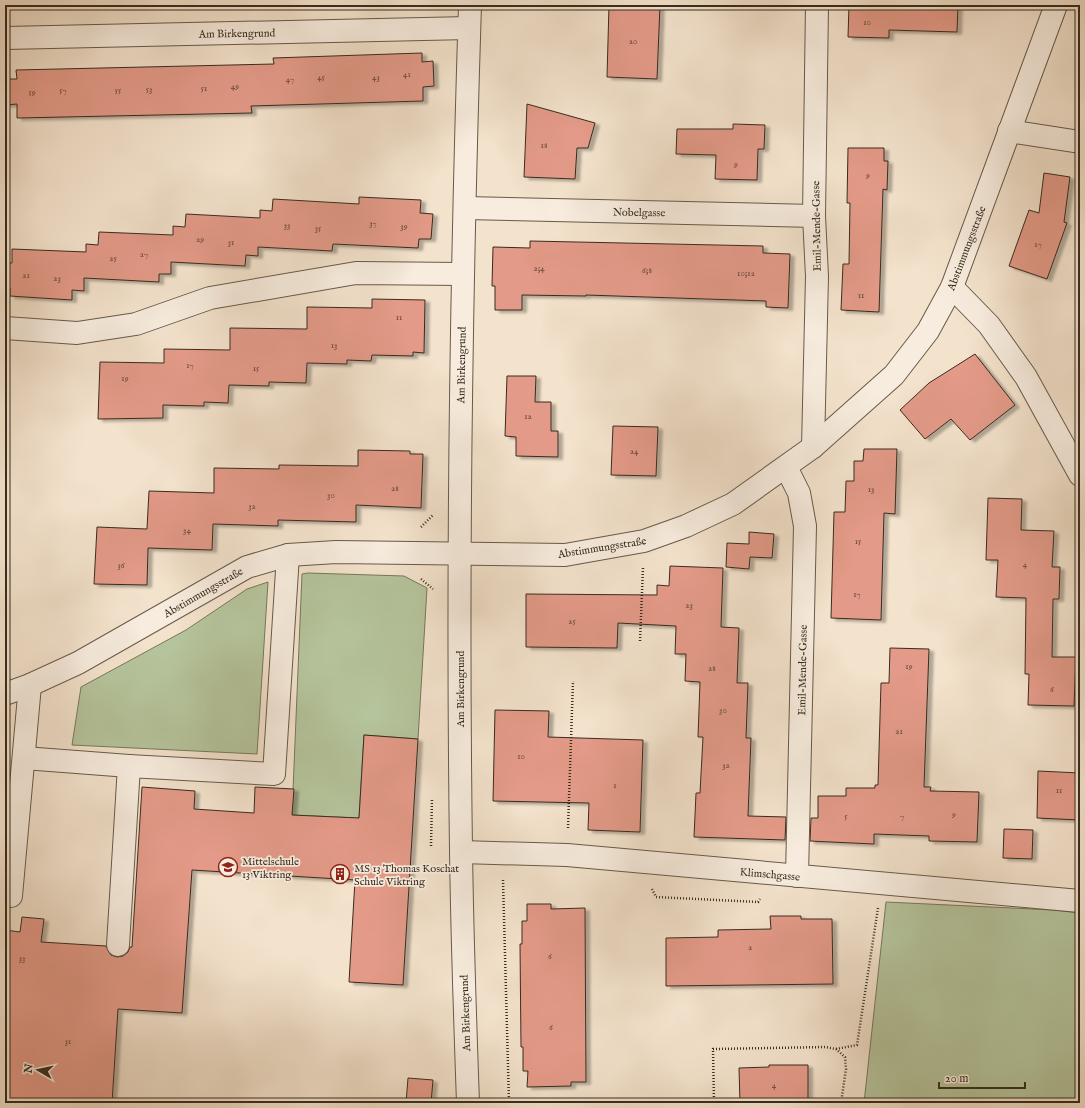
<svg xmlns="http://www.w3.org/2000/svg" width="1085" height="1108" viewBox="0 0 1085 1108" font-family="'IM FELL English',serif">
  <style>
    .green { fill: #b5c49c; stroke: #76785d }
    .building { fill: #e39a88; stroke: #382c1e; filter: url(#shadow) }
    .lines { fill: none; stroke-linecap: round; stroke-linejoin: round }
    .minor-casing { stroke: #675a4a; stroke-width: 24 }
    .path { stroke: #382c1e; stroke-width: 2.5; stroke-dasharray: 1 2; stroke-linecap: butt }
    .minor { stroke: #f7ecde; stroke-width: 22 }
    .labels { text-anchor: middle; stroke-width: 3.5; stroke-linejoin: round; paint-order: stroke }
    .number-label { font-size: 9px; fill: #634838 }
    .street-label { font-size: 11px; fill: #382c1e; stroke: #f7ecde }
    .poi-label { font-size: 11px; fill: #382c1e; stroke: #f7ecde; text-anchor: start }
  </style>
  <defs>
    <filter id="shadow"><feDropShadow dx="4.5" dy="2.5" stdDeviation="1" flood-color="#0004"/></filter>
  </defs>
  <rect width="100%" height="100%" fill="#f3e2cc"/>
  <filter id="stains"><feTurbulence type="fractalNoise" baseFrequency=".005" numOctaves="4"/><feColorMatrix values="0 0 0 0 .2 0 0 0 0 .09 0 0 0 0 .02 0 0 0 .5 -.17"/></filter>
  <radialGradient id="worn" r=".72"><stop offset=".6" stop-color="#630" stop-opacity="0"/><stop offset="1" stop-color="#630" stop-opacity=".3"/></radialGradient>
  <g class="green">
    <path d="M308,573L404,576L427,588L418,739L364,735L359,818L292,815L302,574Z"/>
    <path d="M268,582L257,754L72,745L81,687L186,630L247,589Z"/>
    <path d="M886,902L1053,910L1080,913V1103H864Z"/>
  </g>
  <g class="building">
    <path d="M609,5H660L657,79L607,77Z"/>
    <path d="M849,5H958L957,32L889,30V38L848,37Z"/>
    <path d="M422,53V62L433,61L434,86L423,87V101L251,106L252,113L17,118V104L5,105V79H17L16,70L274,64L273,58Z"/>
    <path d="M527,104L595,123L588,148H577L575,179L524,177Z"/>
    <path d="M733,124L765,125L764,149H758L757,180L715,179L716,155L676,154L677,129H733Z"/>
    <path d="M848,148H884V161H888L887,190L883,189L879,312L841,310L843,264H849L850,203H847Z"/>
    <path d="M1044,173L1070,177L1064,222L1067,223L1047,279L1009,266L1029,210L1039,213Z"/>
    <path d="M359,197L421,200L420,213L433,214L431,239H419L418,248L333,244L332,251L258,247V256L246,255L245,266L171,262V274H159V282L84,278V291L72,290V300L10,296V288L5,287V263H12V249L86,252V244L98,245L99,232L173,235V226L185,227L186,214L260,218V210L272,211L273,199L359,204Z"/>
    <path d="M530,241L763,246V253L790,254L788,308L766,307V301L586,295V296L522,295V310H495V286H492L493,247L530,248Z"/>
    <path d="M372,299L425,300L424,353L413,352V356L372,355L371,361L347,360V364L307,363L306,383L269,382V386L229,385L228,403L204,402V406L163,405V418L98,419L100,362L164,363V349L230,350V328L307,329V307L372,308Z"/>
    <path d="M975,354L1015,405L970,440L951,419L925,439L900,410L929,383Z"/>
    <path d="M507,376H536L535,402H551V431H558V457L516,456V437L505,436Z"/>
    <path d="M613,426L658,427L656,476L611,475Z"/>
    <path d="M864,449H897L895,514L884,513L881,620L831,618L834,512H845L846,481H854V461H863Z"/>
    <path d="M358,450L410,451V454H423L421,508L356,505V522L278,520V526L213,524L212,550L148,548L147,585L94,584L97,527L147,529L149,491L214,493V468L279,469V465L358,466Z"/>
    <path d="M988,498L1022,499L1021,530L1054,531L1052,567H1060L1059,599H1053L1052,657H1076L1074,706L1028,705L1029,674H1025L1026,598L996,597L998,560H986Z"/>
    <path d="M749,532L774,534L772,558L750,557L749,569L726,567L727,543L749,544Z"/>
    <path d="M670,566L723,568L721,627L739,628L737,683H748L746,738H751L748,816L786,817L785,840L694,837L696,793H700L703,737H698L700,682L685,681L686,654H675L676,626L618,623L617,648L526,647V594L657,595V585L669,586Z"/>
    <path d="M890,648L929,649L924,787H931L930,791L979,792L977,842L929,841V836L874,834V844L810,841L811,818H818V796H846V788H875V785H878L881,683H889Z"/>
    <path d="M495,710L549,711L548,737L643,740L640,832L588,830L589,803L493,801Z"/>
    <path d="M364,735L418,739L403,985L349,982L355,880L192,870L182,1013L118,1009L112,1103H15V1101H5V930L20,932L22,917L44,919L41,942L106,946L111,955L117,957L123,956L128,952L130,947H132L142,787L195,791L194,809L254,813L255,787L294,789L292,815L359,818Z"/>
    <path d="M1038,771L1080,773V820L1037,818Z"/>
    <path d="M1004,829L1033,830L1032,859L1003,858Z"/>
    <path d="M527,904H551V909L585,908L586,1082H571V1086L527,1087L528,1071H523V1047H521L520,944H522V921H527Z"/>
    <path d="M770,916H801V919H832L833,984L666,986V938L718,937V930L771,929Z"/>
    <path d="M769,1065H808V1103H740L739,1068L769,1067Z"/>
    <path d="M408,1078L433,1080L431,1103H406Z"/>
  </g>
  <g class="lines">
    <defs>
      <g id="minor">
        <path d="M5,38L469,28"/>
        <path d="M1009,131L1080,142"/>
        <path d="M465,208L814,216"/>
        <path d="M952,287L989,325L1026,377L1080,475"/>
        <path d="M5,328L77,333L136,324L210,298L356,273L462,274"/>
        <path d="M813,447L817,276L814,216L817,5"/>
        <path d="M786,467L799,493L805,526L797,876"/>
        <path d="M5,694L30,685L78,663L247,567L288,555L336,552L565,555L644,541L686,526L733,504L813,447L894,375L928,331L952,287L1056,5"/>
        <path d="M24,758L129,766"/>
        <path d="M461,852L567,855L1080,901"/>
        <path d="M11,896L30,685"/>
        <path d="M118,945L129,766L274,774L288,555"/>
        <path d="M468,1103C465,1018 462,934 461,849C457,568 461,286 470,5"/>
      </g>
    </defs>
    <use href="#minor" class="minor-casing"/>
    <g class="path">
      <path d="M421,527L433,515"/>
      <path d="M421,579L433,589"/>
      <path d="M640,641L643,568"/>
      <path d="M568,828L573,681"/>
      <path d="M431,846L432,798"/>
      <path d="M503,880L509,1103"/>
      <path d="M652,889L656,897L758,902L760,899"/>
      <path d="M836,1049L857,1045L878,908"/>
      <path d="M714,1103L713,1049L825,1047L836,1049L845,1057L846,1069L841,1103"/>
    </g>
    <use href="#minor" class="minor"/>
  </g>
  <defs>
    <symbol id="school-ring" viewBox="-11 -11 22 22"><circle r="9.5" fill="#f7ecde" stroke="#8f2418" stroke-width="1.5"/><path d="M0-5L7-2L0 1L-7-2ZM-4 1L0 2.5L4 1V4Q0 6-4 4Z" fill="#8f2418"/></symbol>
    <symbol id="building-ring" viewBox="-11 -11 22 22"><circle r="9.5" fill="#f7ecde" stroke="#8f2418" stroke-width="1.5"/><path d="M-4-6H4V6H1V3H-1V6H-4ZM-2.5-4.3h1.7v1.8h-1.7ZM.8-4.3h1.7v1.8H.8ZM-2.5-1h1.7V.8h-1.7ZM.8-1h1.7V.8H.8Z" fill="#8f2418"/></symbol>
  </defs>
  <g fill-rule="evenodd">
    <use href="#school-ring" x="217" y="856" width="22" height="22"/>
    <use href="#building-ring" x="329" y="863" width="22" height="22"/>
  </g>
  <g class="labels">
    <g class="number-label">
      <text x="867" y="25">10</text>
      <text x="633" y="44">20</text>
      <text x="407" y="77">41</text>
      <text x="321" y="80">45</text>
      <text x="376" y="80">43</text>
      <text x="290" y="82">47</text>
      <text x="235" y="89">49</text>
      <text x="204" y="91">51</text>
      <text x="149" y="92">53</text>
      <text x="63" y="93">57</text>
      <text x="118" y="93">55</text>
      <text x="32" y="95">59</text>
      <text x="544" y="148">18</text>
      <text x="736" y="167">9</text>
      <text x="868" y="178">9</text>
      <text x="373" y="226">37</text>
      <text x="287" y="228">33</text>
      <text x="404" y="229">39</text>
      <text x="318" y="231">35</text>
      <text x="200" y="242">29</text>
      <text x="231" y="245">31</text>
      <text x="1038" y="247">17</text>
      <text x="144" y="257">27</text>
      <text x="113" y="261">25</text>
      <text x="539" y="271">2;4</text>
      <text x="647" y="273">6;8</text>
      <text x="746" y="276">10;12</text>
      <text x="26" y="278">21</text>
      <text x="57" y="281">23</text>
      <text x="861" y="298">11</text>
      <text x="399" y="320">11</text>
      <text x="334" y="348">13</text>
      <text x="190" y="368">17</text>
      <text x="256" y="371">15</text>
      <text x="125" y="381">19</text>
      <text x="528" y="419">12</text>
      <text x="634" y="454">24</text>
      <text x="395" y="491">28</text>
      <text x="871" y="492">13</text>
      <text x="331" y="498">30</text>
      <text x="252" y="509">32</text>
      <text x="187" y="533">34</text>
      <text x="858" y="544">15</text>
      <text x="1025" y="567">4</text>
      <text x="121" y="568">36</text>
      <text x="857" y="597">17</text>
      <text x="689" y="608">23</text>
      <text x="572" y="624">25</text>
      <text x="909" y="669">19</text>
      <text x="712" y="671">28</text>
      <text x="1052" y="692">6</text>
      <text x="723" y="713">30</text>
      <text x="899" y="734">21</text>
      <text x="521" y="759">10</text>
      <text x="726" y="768">32</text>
      <text x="615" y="788">1</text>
      <text x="1059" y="793">11</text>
      <text x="954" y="817">9</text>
      <text x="846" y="819">5</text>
      <text x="902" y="819">7</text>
      <text x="750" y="950">2</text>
      <text x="550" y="959">6</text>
      <text x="22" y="961">33</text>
      <text x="551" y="1030">6</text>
      <text x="68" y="1044">31</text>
      <text x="774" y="1088">4</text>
    </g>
    <g class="street-label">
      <text transform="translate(237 33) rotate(-1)" y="4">Am Birkengrund</text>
      <text transform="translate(639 212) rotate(1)" y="4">Nobelgasse</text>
      <text transform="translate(816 226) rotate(-91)" y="4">Emil-Mende-Gasse</text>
      <text transform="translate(966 248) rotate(-69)" y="4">Abstimmungsstraße</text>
      <text transform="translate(461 365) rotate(-89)" y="4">Am Birkengrund</text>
      <text transform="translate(602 547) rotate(-9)" y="4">Abstimmungsstraße</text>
      <text transform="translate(203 592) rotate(-30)" y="4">Abstimmungsstraße</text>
      <text transform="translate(802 670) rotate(-89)" y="4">Emil-Mende-Gasse</text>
      <text transform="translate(460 689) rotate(-90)" y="4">Am Birkengrund</text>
      <text transform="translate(770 874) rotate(5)" y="4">Klimschgasse</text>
      <text transform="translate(465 1013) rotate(-92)" y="4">Am Birkengrund</text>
    </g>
    <g class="poi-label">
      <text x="242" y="865">Mittelschule<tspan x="242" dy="13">13 Viktring</tspan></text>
      <text x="354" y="872">MS 13 Thomas Koschat<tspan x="354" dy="13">Schule Viktring</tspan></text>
    </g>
  </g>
  <rect width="1085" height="1108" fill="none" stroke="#f3e2cc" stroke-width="20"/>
  <rect x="6" y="6" width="1073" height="1096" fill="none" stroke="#382c1e" stroke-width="2"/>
  <rect x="10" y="10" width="1065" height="1088" fill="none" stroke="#382c1e"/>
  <g transform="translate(38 1070) rotate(279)" stroke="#f7ecde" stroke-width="3" paint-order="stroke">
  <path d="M0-3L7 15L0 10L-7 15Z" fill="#382c1e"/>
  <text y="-6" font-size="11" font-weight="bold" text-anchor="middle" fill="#382c1e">N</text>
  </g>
  <path d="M939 1082v6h86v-6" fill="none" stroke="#382c1e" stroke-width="2"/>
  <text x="945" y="1082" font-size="12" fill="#382c1e" stroke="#f7ecde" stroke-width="3" paint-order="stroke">20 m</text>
  <rect width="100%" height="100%" filter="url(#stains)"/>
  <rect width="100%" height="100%" fill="url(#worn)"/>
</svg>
